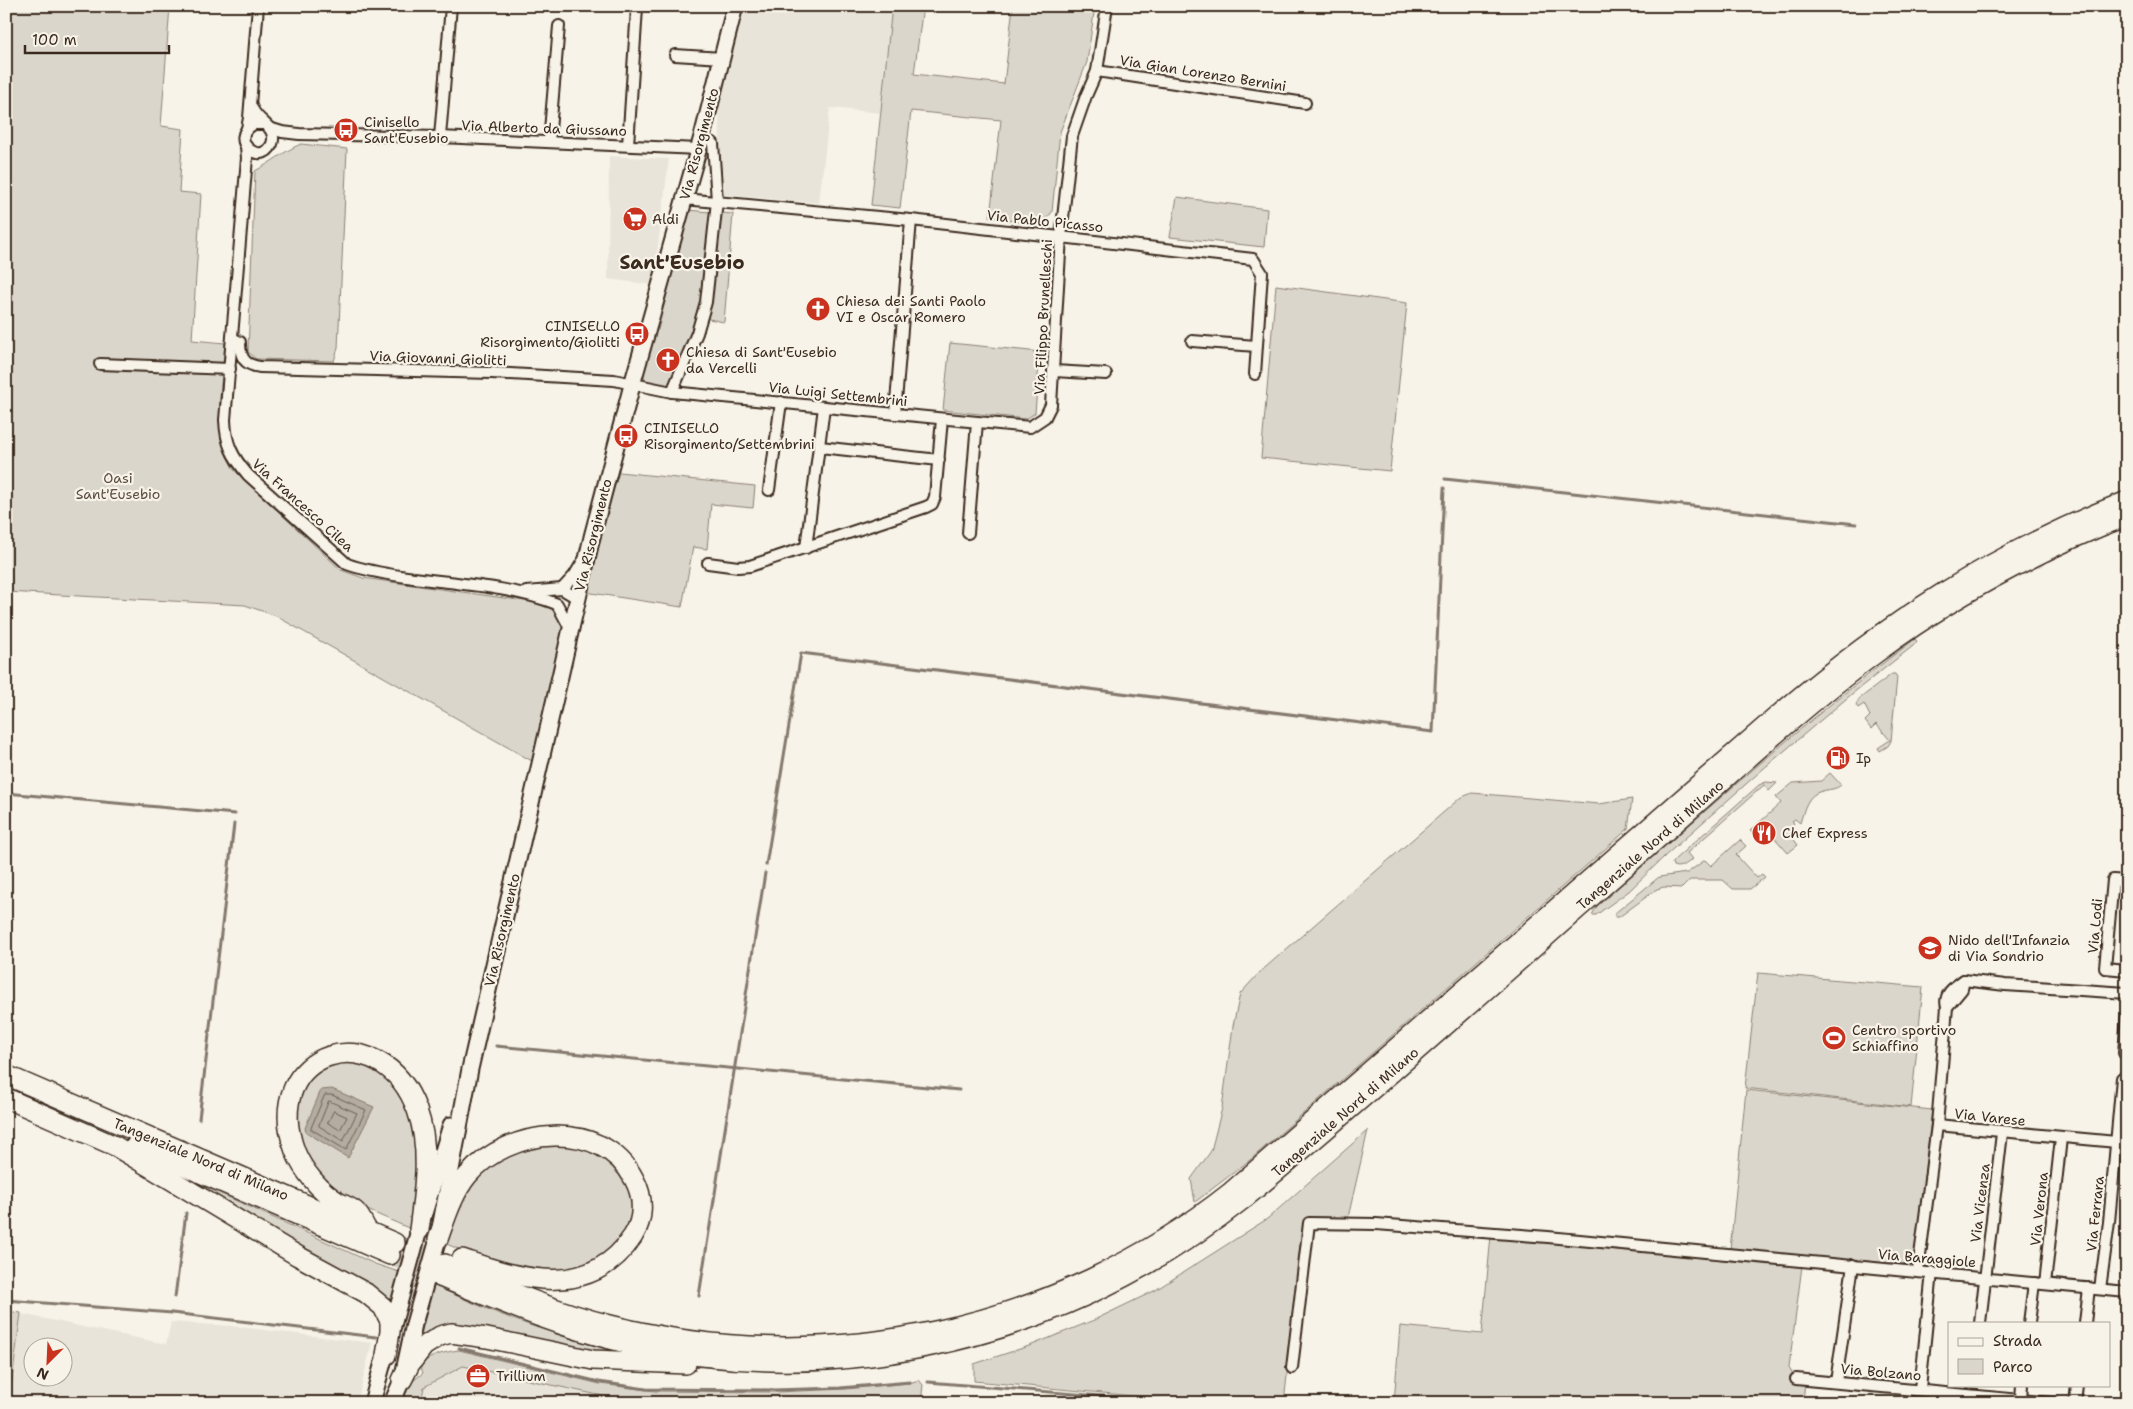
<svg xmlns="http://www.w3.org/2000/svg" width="2133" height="1409" viewBox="0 0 2133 1409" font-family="'Shantell Sans',sans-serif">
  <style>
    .built { fill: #e9e4d9; fill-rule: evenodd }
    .green { fill: #dbd6cb; stroke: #8b8074 }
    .water { fill: #b4aca0; stroke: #84786c }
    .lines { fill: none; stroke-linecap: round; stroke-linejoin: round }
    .shore { stroke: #6b5e52; stroke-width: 1 }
    .stream { stroke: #84786c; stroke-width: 3 }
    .highway-tunnel { stroke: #d1cbc0; stroke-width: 19; stroke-dasharray: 19 9; stroke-linecap: butt }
    .street-casing { stroke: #3b2a1e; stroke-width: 14 }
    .secondary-casing { stroke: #3b2a1e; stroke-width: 19 }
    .highway-casing { stroke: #3b2a1e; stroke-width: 22 }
    .street { stroke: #f7f3e8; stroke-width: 10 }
    .secondary { stroke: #f7f3e8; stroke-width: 15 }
    .highway { stroke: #f7f3e8; stroke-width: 19 }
    .labels { text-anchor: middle; stroke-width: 4.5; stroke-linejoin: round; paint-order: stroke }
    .street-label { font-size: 14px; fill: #3b2a1e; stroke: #f7f3e8 }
    .poi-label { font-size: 14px; fill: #3b2a1e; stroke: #f7f3e8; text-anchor: start }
    .park-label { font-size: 14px; fill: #5b4c41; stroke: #f7f3e8 }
    .district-label { font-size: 19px; font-weight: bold; fill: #3b2a1e; stroke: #f7f3e8 }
  </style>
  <rect width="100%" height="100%" fill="#f7f3e8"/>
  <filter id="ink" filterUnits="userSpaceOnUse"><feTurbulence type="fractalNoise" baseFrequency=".02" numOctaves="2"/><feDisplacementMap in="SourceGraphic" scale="10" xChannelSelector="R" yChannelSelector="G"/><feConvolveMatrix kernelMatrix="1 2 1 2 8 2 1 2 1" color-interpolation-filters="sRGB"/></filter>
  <g filter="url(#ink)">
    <g class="built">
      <path d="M746,6H892L881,113L830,108L819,203L724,195L720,140L719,108L736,40Z"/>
      <path d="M609,156L669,159L653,285L608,279Z"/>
      <path d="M21,1314L166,1344L171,1322L231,1326L372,1343L357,1403H10ZM32,1346H62V1376H32Z"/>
      <path d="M463,1366L631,1402L640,1403H421L425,1387Z"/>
    </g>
    <g class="green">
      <path d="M6,6H170L161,126L183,129L179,192L201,194L192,340L225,343C222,386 211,431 234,470L341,570L363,578L539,603C554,609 564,617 563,634L532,761L276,616L245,605L6,592Z"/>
      <path d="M892,6H923L914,74L1004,84L1013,6H1095L1087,62L1060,132L1052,212C1040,231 1008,219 990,217L1001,120L911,111L900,208L871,205Z"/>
      <path d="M301,144L347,149L338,348L334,361L256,359L248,352L255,171C271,163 284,151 301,144Z"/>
      <path d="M1177,197L1267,209L1264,247L1170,237Z"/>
      <path d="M687,210L733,214L724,322L699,317L671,386L647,383L643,375L655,330H658Z"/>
      <path d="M1276,285L1407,303L1390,471L1261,458Z"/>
      <path d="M950,343L1040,352L1035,413L1026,419L943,410Z"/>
      <path d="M619,472L755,486L753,508L711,504L707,549L693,547L682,607L585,592L602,528Z"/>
      <path d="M1915,639L1917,641L1913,646L1853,693L1763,769L1666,855L1629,891L1596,915H1592L1597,906C1702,815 1803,721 1915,639Z"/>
      <path d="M1892,674H1895L1897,677L1891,741L1888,746L1880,751L1878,748L1890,740L1876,724L1871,729L1865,721L1870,716L1864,704L1858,708L1856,705L1859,699Z"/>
      <path d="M1830,773L1841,785C1835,790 1829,789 1822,791C1807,794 1804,810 1800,823L1795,819L1792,821L1794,823L1792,826L1794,829L1791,831L1793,834L1791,836L1798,845L1788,853L1766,828L1757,836L1750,831L1781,803L1776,797L1793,783L1821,781Z"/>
      <path d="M1766,782L1777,783L1769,791L1764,785L1687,853L1692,859C1687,864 1680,869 1673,866L1672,863L1674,860L1759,785Z"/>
      <path d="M1472,793L1599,804L1632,799L1628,829L1250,1160L1195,1202L1191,1179L1211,1151L1222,1108L1233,1026L1240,994L1259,973L1460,798Z"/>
      <path d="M1740,840L1746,846L1736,855L1757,878L1762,874L1765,877L1750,889H1733L1723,880H1690L1682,888L1664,887L1657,889L1619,917H1615V913L1659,877L1687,873L1705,860L1711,866Z"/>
      <path d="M1758,973L1923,987L1911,1107L1745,1088Z"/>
      <path d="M352,1057L397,1083L419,1139L413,1230L356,1205L317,1177L297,1139L295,1093L310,1069Z"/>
      <path d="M1746,1090L1932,1110L1914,1265L1730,1250Z"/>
      <path d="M1368,1130L1347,1222L1304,1219L1284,1403H1210L974,1381V1364L1032,1345L1094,1320L1154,1291L1267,1219Z"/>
      <path d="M535,1141L592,1147L622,1168L637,1207L625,1240L580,1271L504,1268L444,1243L452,1217L481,1168Z"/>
      <path d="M173,1172L375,1264L402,1273L394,1309Z"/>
      <path d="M1491,1235L1802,1266L1789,1367L1796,1379L1805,1380L1803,1403H1394L1400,1326L1482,1334Z"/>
      <path d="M433,1286H436C500,1317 568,1341 638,1355L420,1338Z"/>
      <path d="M6,1311L21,1313L9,1403H6Z"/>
      <path d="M459,1350L600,1384L655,1391L776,1392L846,1389L909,1383L919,1380L923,1385L921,1403L631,1402L463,1366L424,1387L421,1403H401L409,1384L423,1373L420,1365C431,1355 445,1352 459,1350Z"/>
    </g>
    <path class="water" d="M332,1089L374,1107L348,1158L306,1132L305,1128L321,1090Z"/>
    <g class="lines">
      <g class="shore">
        <path d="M325,1095H332L366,1110L346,1150L311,1129Z"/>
        <path d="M329,1101L357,1113L343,1141L319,1126Z"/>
        <path d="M334,1111L347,1117L340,1130L328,1123Z"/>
      </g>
      <g class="stream">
        <path d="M1445,479L1856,524"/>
        <path d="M6,793L235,814"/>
        <path d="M766,865L801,653L1433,732L1444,488"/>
        <path d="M496,1046L959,1090"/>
        <path d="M199,1119L234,824"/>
        <path d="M699,1296L765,873"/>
        <path d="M175,1297L186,1213"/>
        <path d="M6,1300L172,1313L376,1337"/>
        <path d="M459,1348L599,1382L646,1389L773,1390L840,1388L910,1382"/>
        <path d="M928,1382L1187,1403"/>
      </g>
      <g class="highway-tunnel">
        <path d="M395,1243L445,1264"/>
        <path d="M390,1255L440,1277"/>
      </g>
      <defs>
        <g id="street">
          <path d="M675,55L722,58"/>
          <path d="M1097,71L1305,103"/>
          <path d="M251,106C256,120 269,123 272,133C274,137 273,141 272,144C261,168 226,139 254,124H264"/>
          <path d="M269,128L282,132L299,134L440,137L698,149"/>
          <path d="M247,129L249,118L258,6"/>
          <path d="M440,137L451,6"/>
          <path d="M549,142L559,26"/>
          <path d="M628,145L637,8"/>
          <path d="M246,146L247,158L225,420C226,444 232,456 248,475L347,564C366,571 387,574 407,577C457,584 510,586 557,604L570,628"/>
          <path d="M684,199L911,220L1253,259L1262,273L1255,374"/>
          <path d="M232,338L240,342C240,357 244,365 260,367L492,373L614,380L672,392L1030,427L1045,417L1051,405L1061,236L1072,136L1086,96L1097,71L1107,6"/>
          <path d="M1192,341L1256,346"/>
          <path d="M100,364L230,369"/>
          <path d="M1054,371L1106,374"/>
          <path d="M672,392L697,333L706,302L717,201L713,143"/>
          <path d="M895,414L911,220"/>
          <path d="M820,447L939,460"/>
          <path d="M769,490L781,402"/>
          <path d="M968,533L977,422"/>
          <path d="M806,548L824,407"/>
          <path d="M708,563L738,567L750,566L926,507L932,504L935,497L942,419"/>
          <path d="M562,589L574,576L583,561"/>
          <path d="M526,592L562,589L577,598"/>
          <path d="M2127,881L2113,880L2105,968L2127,970"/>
          <path d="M1947,1007L1962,989L1964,980"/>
          <path d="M2124,1053L2127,1016"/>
          <path d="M1937,1125L2127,1143"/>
          <path d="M1918,1271L1937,1125L1947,1007C1943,994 1954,987 1964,980L2005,985L2127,993"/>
          <path d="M2045,1284L2061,1138"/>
          <path d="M2100,1289L2109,1222L2122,1078"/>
          <path d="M1980,1323L2002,1133"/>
          <path d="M2029,1323L2034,1283"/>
          <path d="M2085,1323L2089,1288"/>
          <path d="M1292,1368L1309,1223L1376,1224L1548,1237L2127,1292"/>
          <path d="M1796,1379L2053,1403"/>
          <path d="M1836,1382L1853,1265"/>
          <path d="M1920,1389L1932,1272"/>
          <path d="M2021,1399L2022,1385"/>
          <path d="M2075,1403L2077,1385"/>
        </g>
        <g id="secondary">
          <path d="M372,1403L419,1230L451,1125"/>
          <path d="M392,1403L402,1380L414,1324L438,1239L470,1069L592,537L632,385L703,133L735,6"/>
        </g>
        <g id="highway">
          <path d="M6,1075L395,1243"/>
          <path d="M6,1098L115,1146L298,1256L366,1293L383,1307L390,1321V1332L386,1355"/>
          <path d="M136,1145L390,1255"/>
          <path d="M367,1230C364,1225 360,1215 355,1211C350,1207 344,1205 338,1202C320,1191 303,1171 295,1151C258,1050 382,1013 417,1110C431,1148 424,1191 419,1230"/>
          <path d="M438,1239C446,1217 453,1193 468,1175C508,1128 602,1117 634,1179C644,1197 644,1219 633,1236C591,1300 522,1280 462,1259"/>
          <path d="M445,1264C499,1287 553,1311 610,1325C826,1380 1057,1330 1231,1192L1775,718C1885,624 1991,554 2127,501"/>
          <path d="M440,1277C501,1302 561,1328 626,1343C846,1393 1070,1337 1246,1197C1383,1083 1515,963 1649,846C1723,781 1796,712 1876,653C1953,596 2038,550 2127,516"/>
          <path d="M402,1380L410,1364L424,1346L440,1336L451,1333L487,1338L593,1360L686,1364"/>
        </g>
      </defs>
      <use href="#street" class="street-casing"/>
      <use href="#secondary" class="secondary-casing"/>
      <use href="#highway" class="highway-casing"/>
      <use href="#street" class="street"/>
      <use href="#secondary" class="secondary"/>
      <use href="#highway" class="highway"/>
    </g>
  </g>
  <defs>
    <symbol id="bus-disc" viewBox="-11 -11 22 22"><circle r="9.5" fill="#c8321e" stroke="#f7f3e8"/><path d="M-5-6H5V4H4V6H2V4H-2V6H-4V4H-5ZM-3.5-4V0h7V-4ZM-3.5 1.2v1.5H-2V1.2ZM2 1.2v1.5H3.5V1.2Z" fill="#fff"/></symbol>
    <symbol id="supermarket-disc" viewBox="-11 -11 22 22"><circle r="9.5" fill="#c8321e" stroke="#f7f3e8"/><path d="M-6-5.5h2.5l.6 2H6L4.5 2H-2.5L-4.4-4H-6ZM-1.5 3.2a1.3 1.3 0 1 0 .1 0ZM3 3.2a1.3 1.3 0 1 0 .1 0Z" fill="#fff"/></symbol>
    <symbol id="church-disc" viewBox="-11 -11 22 22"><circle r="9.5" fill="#c8321e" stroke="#f7f3e8"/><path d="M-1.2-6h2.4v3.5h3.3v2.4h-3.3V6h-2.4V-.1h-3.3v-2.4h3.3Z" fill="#fff"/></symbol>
    <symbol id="fuel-disc" viewBox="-11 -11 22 22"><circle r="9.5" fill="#c8321e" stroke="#f7f3e8"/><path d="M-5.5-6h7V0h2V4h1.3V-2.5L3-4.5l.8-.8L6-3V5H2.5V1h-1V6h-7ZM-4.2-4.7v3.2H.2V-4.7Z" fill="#fff"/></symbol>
    <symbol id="restaurant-disc" viewBox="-11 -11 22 22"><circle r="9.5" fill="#c8321e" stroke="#f7f3e8"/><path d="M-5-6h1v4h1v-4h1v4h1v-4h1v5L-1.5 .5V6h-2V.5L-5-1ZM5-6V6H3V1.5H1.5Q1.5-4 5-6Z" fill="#fff"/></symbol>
    <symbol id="school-disc" viewBox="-11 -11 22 22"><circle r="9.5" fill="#c8321e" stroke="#f7f3e8"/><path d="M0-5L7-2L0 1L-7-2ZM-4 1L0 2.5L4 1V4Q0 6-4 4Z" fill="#fff"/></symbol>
    <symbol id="stadium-disc" viewBox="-11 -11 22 22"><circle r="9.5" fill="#c8321e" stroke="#f7f3e8"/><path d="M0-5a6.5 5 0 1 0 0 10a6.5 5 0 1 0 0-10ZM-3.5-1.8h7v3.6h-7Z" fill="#fff"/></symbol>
    <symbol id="office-disc" viewBox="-11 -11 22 22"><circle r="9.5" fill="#c8321e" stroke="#f7f3e8"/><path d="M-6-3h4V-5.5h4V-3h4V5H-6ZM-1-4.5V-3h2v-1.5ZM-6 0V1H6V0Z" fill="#fff"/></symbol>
  </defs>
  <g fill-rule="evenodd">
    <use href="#bus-disc" x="332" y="116" width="28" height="28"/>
    <use href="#supermarket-disc" x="621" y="205" width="28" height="28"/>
    <use href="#church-disc" x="804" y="295" width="28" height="28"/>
    <use href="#bus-disc" x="623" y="320" width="28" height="28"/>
    <use href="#church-disc" x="654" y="346" width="28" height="28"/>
    <use href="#bus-disc" x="612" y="422" width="28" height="28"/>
    <use href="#fuel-disc" x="1824" y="744" width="28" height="28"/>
    <use href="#restaurant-disc" x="1750" y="819" width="28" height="28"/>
    <use href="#school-disc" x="1916" y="934" width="28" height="28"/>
    <use href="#stadium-disc" x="1820" y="1024" width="28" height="28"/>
    <use href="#office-disc" x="464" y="1362" width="28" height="28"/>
  </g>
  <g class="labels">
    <g class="street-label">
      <text transform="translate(1203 73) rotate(9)" y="5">Via Gian Lorenzo Bernini</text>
      <text transform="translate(544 128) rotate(2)" y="5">Via Alberto da Giussano</text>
      <text transform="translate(699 144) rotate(-75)" y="5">Via Risorgimento</text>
      <text transform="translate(1045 221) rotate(6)" y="5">Via Pablo Picasso</text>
      <text transform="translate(1043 317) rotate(-87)" y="5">Via Filippo Brunelleschi</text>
      <text transform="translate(438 358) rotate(2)" y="5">Via Giovanni Giolitti</text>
      <text transform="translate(838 394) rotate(6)" y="5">Via Luigi Settembrini</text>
      <text transform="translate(303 505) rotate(42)" y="5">Via Francesco Cilea</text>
      <text transform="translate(593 535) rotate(-76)" y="5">Via Risorgimento</text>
      <text transform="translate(1650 845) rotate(-41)" y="5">Tangenziale Nord di Milano</text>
      <text transform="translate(2095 926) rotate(-85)" y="5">Via Lodi</text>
      <text transform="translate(502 930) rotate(-77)" y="5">Via Risorgimento</text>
      <text transform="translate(1345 1112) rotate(-41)" y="5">Tangenziale Nord di Milano</text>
      <text transform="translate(1990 1117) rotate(6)" y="5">Via Varese</text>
      <text transform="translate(201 1159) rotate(23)" y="5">Tangenziale Nord di Milano</text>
      <text transform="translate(1980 1203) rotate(-83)" y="5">Via Vicenza</text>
      <text transform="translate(2039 1209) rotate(-84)" y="5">Via Verona</text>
      <text transform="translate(2095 1214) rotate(-84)" y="5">Via Ferrara</text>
      <text transform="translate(1927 1258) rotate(5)" y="5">Via Baraggiole</text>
      <text transform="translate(1881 1372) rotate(5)" y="5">Via Bolzano</text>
    </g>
    <g class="poi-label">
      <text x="364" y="127">Cinisello<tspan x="364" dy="16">Sant'Eusebio</tspan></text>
      <text x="652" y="224">Aldi</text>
      <text x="836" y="306">Chiesa dei Santi Paolo<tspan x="836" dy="16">VI e Oscar Romero</tspan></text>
      <text x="620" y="331" text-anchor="end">CINISELLO<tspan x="620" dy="16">Risorgimento/Giolitti</tspan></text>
      <text x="686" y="357">Chiesa di Sant'Eusebio<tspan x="686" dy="16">da Vercelli</tspan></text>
      <text x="644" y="433">CINISELLO<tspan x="644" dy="16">Risorgimento/Settembrini</tspan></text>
      <text x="1856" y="763">Ip</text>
      <text x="1782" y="838">Chef Express</text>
      <text x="1948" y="945">Nido dell'Infanzia<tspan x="1948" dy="16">di Via Sondrio</tspan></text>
      <text x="1852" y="1035">Centro sportivo<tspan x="1852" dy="16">Schiaffino</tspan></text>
      <text x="496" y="1381">Trillium</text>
    </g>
    <g class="park-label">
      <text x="118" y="483">Oasi<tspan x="118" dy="16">Sant'Eusebio</tspan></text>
    </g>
    <g class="district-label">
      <text x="682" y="269">Sant'Eusebio</text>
    </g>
  </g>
  <rect width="2133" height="1409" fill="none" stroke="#f7f3e8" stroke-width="25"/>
  <rect x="12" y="12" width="2108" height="1384" fill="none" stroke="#3b2a1e" stroke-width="2" filter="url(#ink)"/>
  <rect x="1948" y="1322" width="162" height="65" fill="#f7f3e8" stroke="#aca397"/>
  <rect x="1958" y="1338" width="25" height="8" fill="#f7f3e8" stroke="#aca397"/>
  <text x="1993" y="1346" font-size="15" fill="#3b2a1e">Strada</text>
  <rect x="1958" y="1359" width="25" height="15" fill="#dbd6cb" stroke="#aca397"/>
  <text x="1993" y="1372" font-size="15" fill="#3b2a1e">Parco</text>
  <g transform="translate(48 1362) rotate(204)"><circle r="24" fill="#f7f3e8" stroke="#aca397"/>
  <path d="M0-4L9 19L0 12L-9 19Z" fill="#c8321e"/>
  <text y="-8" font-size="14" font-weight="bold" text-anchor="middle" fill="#3b2a1e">N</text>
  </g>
  <path d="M25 45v8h144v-8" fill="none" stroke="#3b2a1e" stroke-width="2.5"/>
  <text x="32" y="45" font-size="15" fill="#3b2a1e" stroke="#f7f3e8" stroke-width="4" paint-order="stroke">100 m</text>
</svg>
